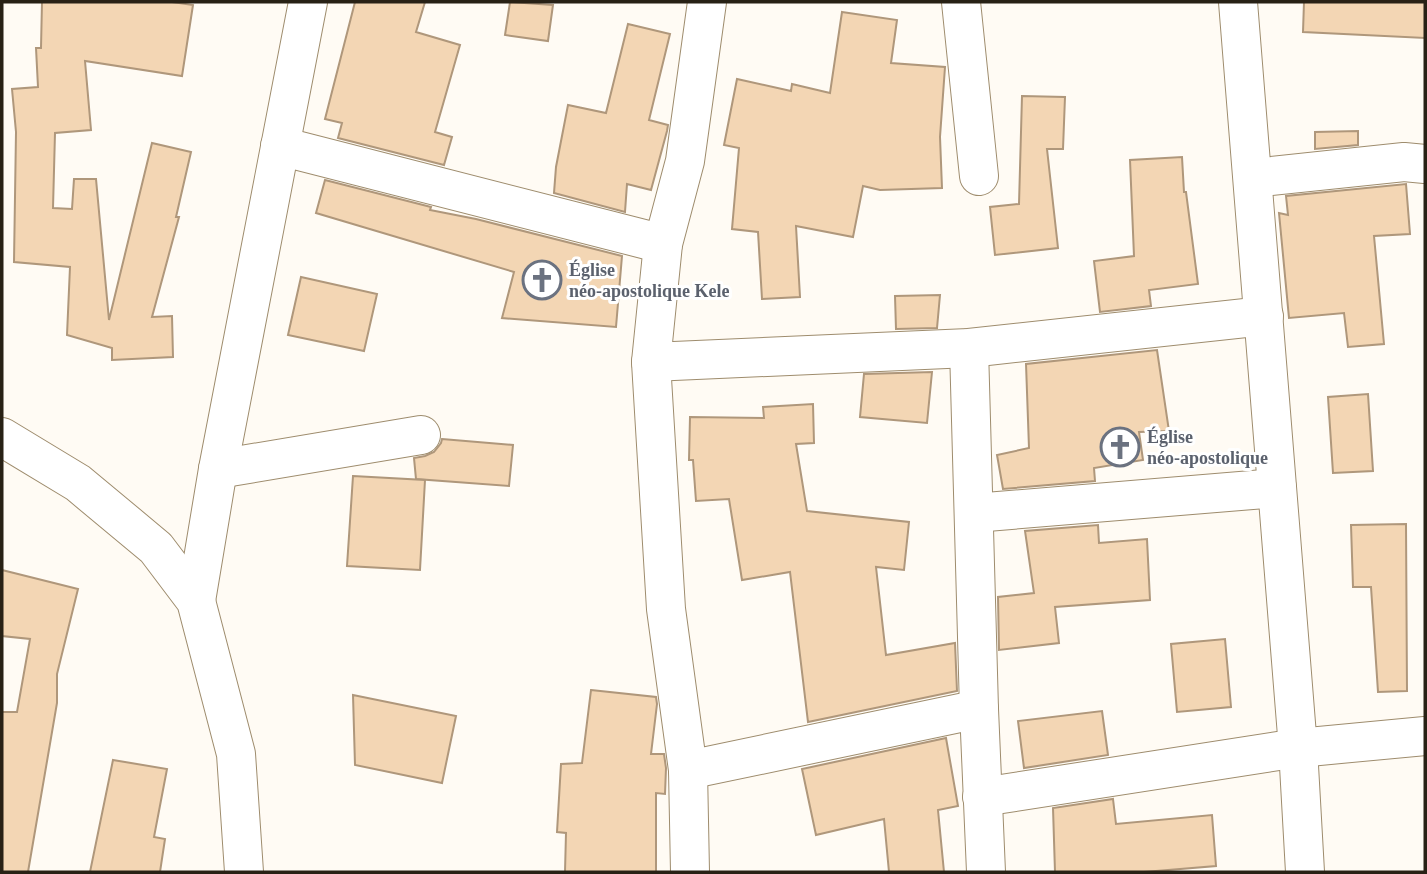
<svg xmlns="http://www.w3.org/2000/svg" width="1427" height="874" viewBox="0 0 1427 874" font-family="'Times New Roman',serif">
  <style>
    .building { fill: #f3d6b4; stroke: #af977b; stroke-width: 2 }
    .lines { fill: none; stroke-linecap: round; stroke-linejoin: round }
    .minor-casing { stroke: #9e8c6d; stroke-width: 40 }
    .highway-casing { stroke: #9e8c6d; stroke-width: 40 }
    .minor { stroke: #fff; stroke-width: 38 }
    .highway { stroke: #fff; stroke-width: 38 }
    .labels { text-anchor: middle; stroke-width: 6; stroke-linejoin: round; paint-order: stroke }
    .worship-label { font-size: 18px; font-weight: bold; fill: #5b616d; stroke: #fff; text-anchor: start }
  </style>
  <rect width="100%" height="100%" fill="#fffbf4"/>
  <g class="building">
    <path d="M42,2H172L193,5L182,76L85,61L91,130L55,133L53,208L72,209L74,179H96L109,320L152,143L191,152L176,217H179L152,317L172,316L173,357L112,360V348L67,335L70,267L14,262L16,132L12,89L38,87L36,48H41Z"/>
    <path d="M355,2H425L416,32L460,45L435,132L452,137L444,165L338,138L342,123L325,119Z"/>
    <path d="M510,2L553,5L548,41L505,35Z"/>
    <path d="M1304,2H1425V38L1303,32Z"/>
    <path d="M842,12L897,20L891,63L945,67L940,137L942,188L880,190L863,186L853,237L796,226L800,297L762,299L758,232L732,229L739,148L724,145L737,79L791,91L792,84L830,93Z"/>
    <path d="M628,24L670,34L649,120L668,125L667,131L651,190L627,184L625,212L554,193L556,167L568,105L606,113Z"/>
    <path d="M1022,96L1065,97L1063,149H1047L1058,248L995,255L990,207L1019,204Z"/>
    <path d="M1358,131V145L1315,149V132Z"/>
    <path d="M1182,157L1184,192H1186L1198,284L1149,290L1151,306L1100,312L1094,261L1134,256L1130,160Z"/>
    <path d="M325,180L431,207L430,210L476,219L622,256L616,327L502,318L514,272L316,213Z"/>
    <path d="M1406,184L1410,234L1374,236L1384,344L1348,347L1344,313L1289,318L1279,213L1288,215L1286,196Z"/>
    <path d="M301,277L377,294L364,351L288,335Z"/>
    <path d="M940,295L937,328L896,329L895,296Z"/>
    <path d="M1157,350L1169,431L1139,432L1143,460L1094,468L1095,481L1003,489L997,455L1029,448L1026,364Z"/>
    <path d="M932,372L927,423L860,417L864,374Z"/>
    <path d="M1368,394L1373,471L1333,473L1328,397Z"/>
    <path d="M813,404L814,443L796,444L807,511L909,522L904,570L876,567L886,655L955,643L957,691L808,722L790,572L742,580L729,499L696,501L693,460H689L690,417L764,418L763,407Z"/>
    <path d="M442,439L513,445L509,486L416,479L414,458L425,456L434,452L441,443Z"/>
    <path d="M353,476L425,480L420,570L347,566Z"/>
    <path d="M1406,524L1407,691L1378,692L1371,587H1353L1351,525Z"/>
    <path d="M1098,525L1099,543L1147,539L1150,600L1055,607L1059,643L999,650L998,597L1034,593L1025,531Z"/>
    <path d="M2,570L78,589L57,674V703L28,872H2V712H17L30,639L2,636Z"/>
    <path d="M1225,639L1231,707L1177,712L1171,644Z"/>
    <path d="M591,690L656,697L657,704L651,754H664L666,768L665,794L656,793V872H565L566,833L557,832L561,764L582,763Z"/>
    <path d="M353,695L456,716L442,783L355,765Z"/>
    <path d="M1102,711L1108,755L1024,768L1018,721Z"/>
    <path d="M946,738L958,806L938,810L944,872H889L884,819L816,835L802,769Z"/>
    <path d="M113,760L167,769L154,837L165,839L160,872H90Z"/>
    <path d="M1113,799L1116,824L1212,815L1216,866L1144,872H1055L1053,808Z"/>
  </g>
  <g class="lines">
    <defs>
      <g id="minor">
        <path d="M961,2L979,176"/>
        <path d="M1238,2L1298,748L1305,872"/>
        <path d="M280,146L663,244"/>
        <path d="M1253,178L1404,162L1425,164"/>
        <path d="M969,348L979,709L986,872"/>
        <path d="M651,362L969,348L1264,316"/>
        <path d="M218,469L421,435"/>
        <path d="M974,513L1277,488"/>
        <path d="M196,601L218,469L308,2"/>
        <path d="M688,770L979,709"/>
        <path d="M982,797L1298,748L1425,736"/>
        <path d="M690,872L688,770L666,609L651,362L663,244L685,161L707,2"/>
      </g>
      <path id="highway" d="M2,437L78,483L156,548L196,601L236,754L244,872"/>
    </defs>
    <use href="#minor" class="minor-casing"/>
    <use href="#highway" class="highway-casing"/>
    <use href="#minor" class="minor"/>
    <use href="#highway" class="highway"/>
  </g>
  <defs>
    <symbol id="church-ring" viewBox="-11 -11 22 22"><circle r="9.5" fill="#fff" stroke="#6b7280" stroke-width="1.5"/><path d="M-1.2-6h2.4v3.5h3.3v2.4h-3.3V6h-2.4V-.1h-3.3v-2.4h3.3Z" fill="#6b7280"/></symbol>
  </defs>
  <g fill-rule="evenodd">
    <use href="#church-ring" x="520" y="258" width="44" height="44"/>
    <use href="#church-ring" x="1098" y="425" width="44" height="44"/>
  </g>
  <g class="labels">
    <g class="worship-label">
      <text x="569" y="276">Église<tspan x="569" dy="21">néo-apostolique Kele</tspan></text>
      <text x="1147" y="443">Église<tspan x="1147" dy="21">néo-apostolique</tspan></text>
    </g>
  </g>
  <rect width="1427" height="874" fill="none" stroke="#282115" stroke-width="7"/>
</svg>
